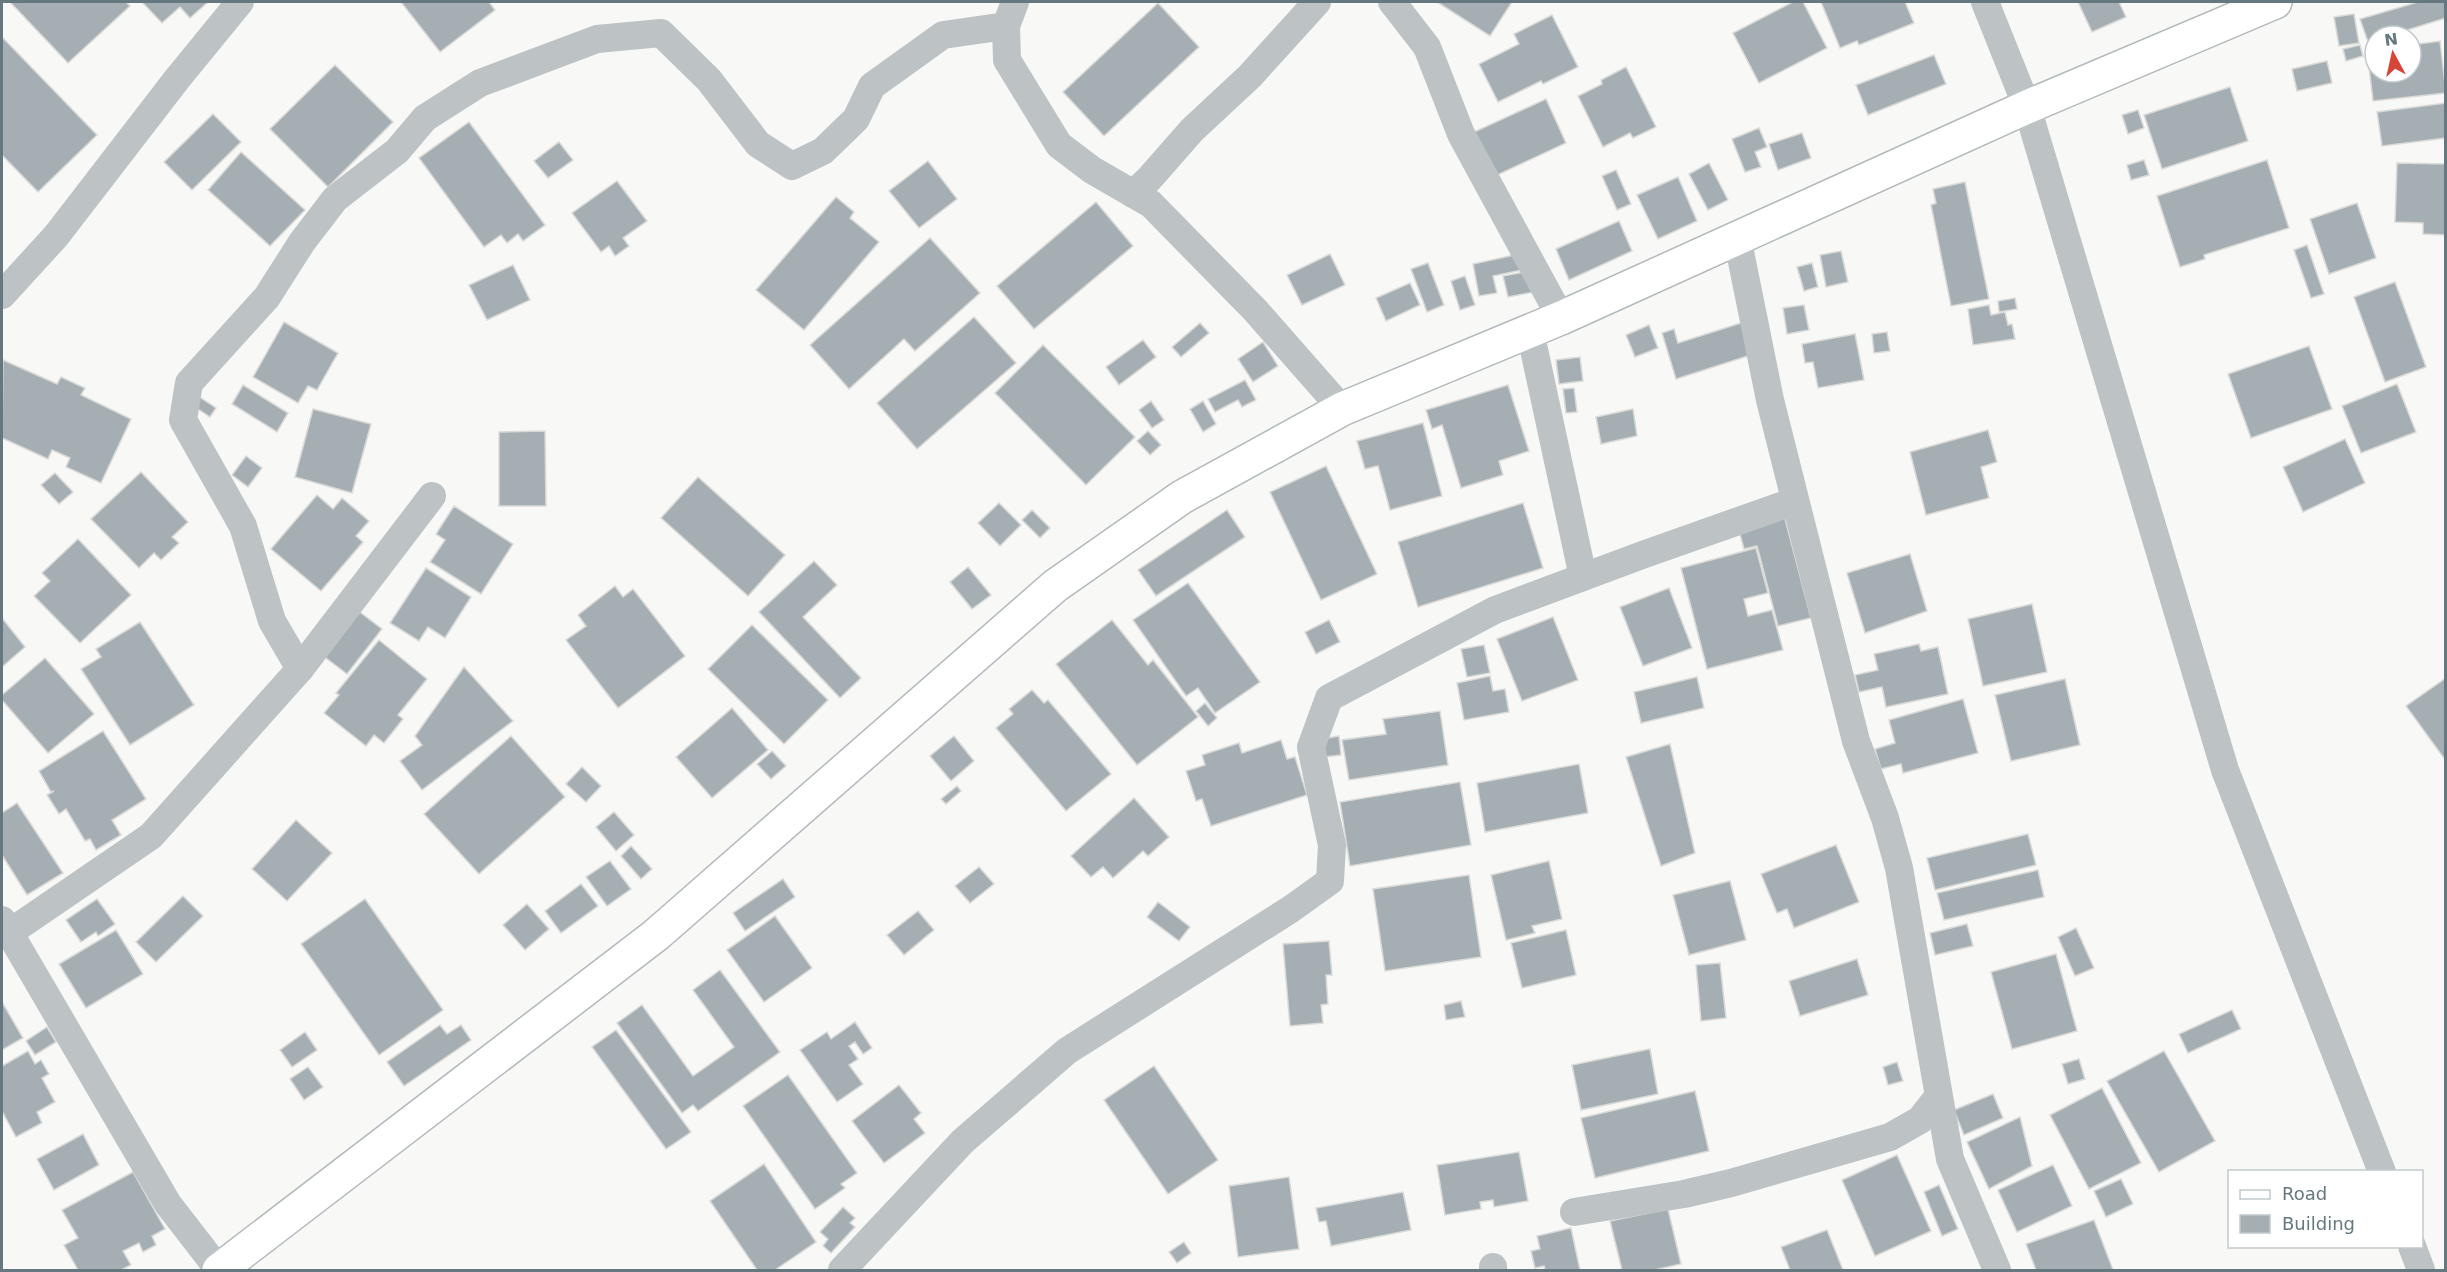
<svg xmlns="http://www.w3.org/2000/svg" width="2447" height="1272" viewBox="0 0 2447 1272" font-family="'DejaVu Sans',sans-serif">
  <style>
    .building { fill: #a5afb3; stroke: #dadad8; stroke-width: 1.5 }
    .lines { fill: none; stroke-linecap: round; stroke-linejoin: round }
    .secondary-casing { stroke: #b2b9bc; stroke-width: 36 }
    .street { stroke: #bdc3c5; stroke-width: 28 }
    .secondary { stroke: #fff; stroke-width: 33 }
  </style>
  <rect width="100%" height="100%" fill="#f8f8f6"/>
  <g class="building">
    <path d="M10,2H126L130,6L68,63Z"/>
    <path d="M142,2H208L190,18L180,7L162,23Z"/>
    <path d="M401,2H489L495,10L440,52Z"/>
    <path d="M1437,2H1512L1490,36Z"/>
    <path d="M1793,2H1803L1827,48L1759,83L1733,33Z"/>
    <path d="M1821,2H1905L1914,23L1859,45L1857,41L1840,48Z"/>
    <path d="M2078,2H2119L2126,17L2092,32Z"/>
    <path d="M2418,2H2446V18L2388,36H2375V40L2368,42L2360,19Z"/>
    <path d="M1158,3L1199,47L1104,136L1063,92Z"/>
    <path d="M2354,14L2359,43L2339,46L2334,17Z"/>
    <path d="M1552,15L1578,67L1543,84L1541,81L1498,102L1479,64L1519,44L1514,34Z"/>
    <path d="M2,37L97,135L38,192L2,155Z"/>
    <path d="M2440,41L2446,93L2373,101L2367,50L2375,49V72H2411V45Z"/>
    <path d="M2360,45L2363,56L2346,61L2343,49Z"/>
    <path d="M1934,55L1946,84L1868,115L1856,85Z"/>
    <path d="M2327,61L2332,83L2297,91L2292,69Z"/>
    <path d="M335,65L393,122L328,187L270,129Z"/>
    <path d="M1626,67L1656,127L1633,138L1630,133L1603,147L1578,96L1602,84L1601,80Z"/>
    <path d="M2230,87L2248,141L2162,169L2144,115Z"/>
    <path d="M1546,99L1566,143L1495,176L1474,132Z"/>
    <path d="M2446,103V138L2382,146L2377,112Z"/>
    <path d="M2138,110L2144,128L2128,134L2122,115Z"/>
    <path d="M213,114L241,142L192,190L164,162Z"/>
    <path d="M469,122L545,225L523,241L518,234L507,243L501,235L484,247L419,158Z"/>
    <path d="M1759,128L1767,147L1755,152L1761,167L1745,172L1732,139Z"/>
    <path d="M1802,133L1811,158L1778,170L1769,144Z"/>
    <path d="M559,142L573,160L548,178L534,161Z"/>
    <path d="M241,152L305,210L270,246L208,190Z"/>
    <path d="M2144,160L2149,175L2131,180L2127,165Z"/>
    <path d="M2267,160L2289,228L2204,255L2205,259L2180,267L2157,196Z"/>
    <path d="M928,161L957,199L919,228L889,191Z"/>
    <path d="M1709,163L1728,200L1708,210L1689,174Z"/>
    <path d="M2397,163L2446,164V235L2423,234V223L2395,222Z"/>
    <path d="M1616,170L1631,204L1617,210L1602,176Z"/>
    <path d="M1678,177L1697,221L1658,239L1637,195Z"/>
    <path d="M617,181L647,221L623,238L629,246L615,256L609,246L601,252L572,213Z"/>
    <path d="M1965,182L1989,299L1951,306L1931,205L1936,203L1933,189Z"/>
    <path d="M836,197L854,212L850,218L879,242L804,330L756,290Z"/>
    <path d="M1096,202L1133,246L1034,329L997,286Z"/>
    <path d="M2357,203L2376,258L2329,274L2310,219Z"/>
    <path d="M1619,221L1632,251L1569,280L1556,249Z"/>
    <path d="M930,238L980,293L915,351L904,339L849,389L810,345Z"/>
    <path d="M2307,245L2324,294L2311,298L2294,250Z"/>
    <path d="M1841,251L1848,282L1826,287L1820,255Z"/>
    <path d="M1330,254L1345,285L1302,305L1287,275Z"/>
    <path d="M1519,254L1522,270L1493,276L1497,293L1479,296L1473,264Z"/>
    <path d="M1428,263L1444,305L1427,312L1411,269Z"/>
    <path d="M1812,263L1818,287L1804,291L1797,267Z"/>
    <path d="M513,265L530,300L487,320L469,285Z"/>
    <path d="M1530,271L1534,292L1508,297L1503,276Z"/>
    <path d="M1465,276L1475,305L1460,310L1451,281Z"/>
    <path d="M2395,282L2426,367L2385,382L2354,297Z"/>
    <path d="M1410,283L1420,305L1386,321L1376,298Z"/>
    <path d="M2015,298L2017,309L1999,312L1998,301Z"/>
    <path d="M1804,305L1809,330L1787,334L1783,308Z"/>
    <path d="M1989,305L1991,315L2005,312L2008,325L2012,324L2015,339L1973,345L1968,309Z"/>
    <path d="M974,317L1016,363L917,449L877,403Z"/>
    <path d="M284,322L338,353L317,390L308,386L298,403L253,377Z"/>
    <path d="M1744,322L1754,354L1676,379L1662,333L1674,329L1678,343Z"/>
    <path d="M1200,323L1209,333L1181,357L1172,347Z"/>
    <path d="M1649,325L1658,348L1635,357L1626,335Z"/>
    <path d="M1887,332L1890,351L1874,353L1872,334Z"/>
    <path d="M1855,334L1864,380L1818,388L1813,362L1805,363L1802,344Z"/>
    <path d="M1143,340L1156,357L1119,385L1106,367Z"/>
    <path d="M1263,342L1278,366L1253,382L1238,359Z"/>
    <path d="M1043,345L1135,437L1086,485L995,393Z"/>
    <path d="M2309,346L2332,409L2251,438L2228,374Z"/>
    <path d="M1580,357L1583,381L1559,384L1556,360Z"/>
    <path d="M3,360L57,384L61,377L85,388L81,395L131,419L101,483L66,467L70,458L52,450L48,459L2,438Z"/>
    <path d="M1245,380L1256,400L1242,407L1238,400L1215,412L1208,399Z"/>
    <path d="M2397,384L2416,432L2361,453L2342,406Z"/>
    <path d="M243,385L288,413L277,432L232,404Z"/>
    <path d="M1508,385L1529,451L1499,461L1503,475L1461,488L1442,425L1432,429L1426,410Z"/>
    <path d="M1574,388L1577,412L1566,413L1563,389Z"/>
    <path d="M198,396L216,408L210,417L192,405Z"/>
    <path d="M1151,401L1164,420L1152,428L1139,410Z"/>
    <path d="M1203,401L1216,424L1203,432L1190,409Z"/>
    <path d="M313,409L371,424L352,493L295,477Z"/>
    <path d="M1633,409L1637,436L1601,444L1596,417Z"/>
    <path d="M1423,423L1442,496L1390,510L1378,466L1365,469L1357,441Z"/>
    <path d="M1988,430L1997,462L1981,467L1989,498L1926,515L1910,452Z"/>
    <path d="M545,431L546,506H499V432Z"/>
    <path d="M1148,431L1161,445L1150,455L1137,441Z"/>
    <path d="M2345,439L2365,483L2303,512L2283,467Z"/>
    <path d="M246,456L262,468L248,487L232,475Z"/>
    <path d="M1326,466L1377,574L1321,600L1270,492Z"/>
    <path d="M141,472L188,522L172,537L179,543L161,560L154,553L139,568L91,519Z"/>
    <path d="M55,473L73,492L59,504L41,485Z"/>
    <path d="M698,477L785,555L748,596L661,518Z"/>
    <path d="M317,495L333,509L342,498L369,521L356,536L363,542L321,591L271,549Z"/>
    <path d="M999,503L1021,525L1000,546L978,523Z"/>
    <path d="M1523,503L1543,568L1418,607L1398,542Z"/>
    <path d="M454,506L513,544L481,594L430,562L445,540L436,534Z"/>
    <path d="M1032,510L1050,528L1040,538L1022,520Z"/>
    <path d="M1227,510L1245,537L1156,596L1138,570Z"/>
    <path d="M1784,515L1811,618L1778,626L1757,546L1744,549L1738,527Z"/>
    <path d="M78,539L131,595L80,643L34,596L50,581L42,573Z"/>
    <path d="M1756,548L1768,593L1744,599L1748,616L1772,610L1783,650L1707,669L1681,568Z"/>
    <path d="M1910,554L1927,611L1865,633L1847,573Z"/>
    <path d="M814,561L837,585L803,617L861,678L840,698L759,612Z"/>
    <path d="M968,567L991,595L972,609L950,582Z"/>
    <path d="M426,568L471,597L445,638L428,627L419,641L390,623Z"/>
    <path d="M1188,583L1260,682L1215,713L1198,688L1186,696L1133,620Z"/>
    <path d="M615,586L623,597L633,589L685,656L618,708L566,640L586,626L578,615Z"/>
    <path d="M1669,588L1692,648L1643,666L1620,607Z"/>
    <path d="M2032,604L2047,672L1983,686L1968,619Z"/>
    <path d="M357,610L382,629L347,674L322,655Z"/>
    <path d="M1553,617L1578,680L1522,701L1497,639Z"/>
    <path d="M2,618L25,647L2,667Z"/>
    <path d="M1112,620L1148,665L1153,660L1198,717L1137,765L1056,664Z"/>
    <path d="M1329,620L1340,642L1316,654L1305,632Z"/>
    <path d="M140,622L194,705L130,745L81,669L101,657L96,649Z"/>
    <path d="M752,625L828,700L784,744L708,669Z"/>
    <path d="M379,640L427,679L398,715L403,719L384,743L374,735L366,746L324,713L339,695L336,693Z"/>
    <path d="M1919,644L1921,651L1938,647L1948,694L1886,707L1882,687L1859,692L1855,675L1878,670L1874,654Z"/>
    <path d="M1484,645L1490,673L1467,677L1461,649Z"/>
    <path d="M45,658L94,714L48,753L2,700V695Z"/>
    <path d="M464,667L513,721L422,790L400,761L422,745L415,736Z"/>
    <path d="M1490,676L1493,691L1505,689L1509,712L1464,720L1457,683Z"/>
    <path d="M1697,677L1704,708L1641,723L1634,692Z"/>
    <path d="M2446,678V761L2406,706Z"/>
    <path d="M2065,679L2080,745L2011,761L1995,695Z"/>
    <path d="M1032,690L1044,703L1048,700L1111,774L1066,811L996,728L1013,714L1009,709Z"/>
    <path d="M1963,699L1978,753L1903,773L1901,764L1881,769L1875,749L1895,743L1889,720Z"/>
    <path d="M1205,703L1217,718L1208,726L1196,711Z"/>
    <path d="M732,708L768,750L712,798L676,757Z"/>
    <path d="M1440,711L1448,765L1349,780L1342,740L1386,734L1383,719Z"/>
    <path d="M103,731L146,799L112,820L121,835L96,850L90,839L85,841L66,809L59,814L47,795L54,791L51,792L39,771Z"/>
    <path d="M511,736L565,797L479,874L424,814Z"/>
    <path d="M954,736L974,761L951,781L930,756Z"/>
    <path d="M1339,736L1341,755L1325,757L1322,739Z"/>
    <path d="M1281,740L1287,759L1295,757L1307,795L1211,826L1202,799L1196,801L1186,771L1205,765L1202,755L1239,743L1242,753Z"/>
    <path d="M1670,744L1695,853L1661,866L1626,757Z"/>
    <path d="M772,751L786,766L771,779L757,764Z"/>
    <path d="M1579,764L1588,813L1485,832L1477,783Z"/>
    <path d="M582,767L601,786L586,802L566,784Z"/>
    <path d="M1460,782L1471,845L1350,866L1340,802Z"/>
    <path d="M957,786L961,791L946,804L941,799Z"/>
    <path d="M1134,798L1169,837L1148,856L1143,851L1113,878L1103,867L1091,877L1071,856Z"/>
    <path d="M17,803L63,873L27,895L2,855V813Z"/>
    <path d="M614,812L634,835L616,851L596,827Z"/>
    <path d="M296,820L332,853L287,901L252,869Z"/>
    <path d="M2028,834L2036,865L1935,890L1927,858Z"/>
    <path d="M1836,845L1859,902L1794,928L1787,909L1777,913L1761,874Z"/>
    <path d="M631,846L652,869L641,879L621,856Z"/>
    <path d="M610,861L631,889L607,906L586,877Z"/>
    <path d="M1549,861L1562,919L1532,926L1535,933L1506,940L1491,875Z"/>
    <path d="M979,867L994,884L970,903L955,886Z"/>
    <path d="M2038,870L2044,897L1944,920L1937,893Z"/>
    <path d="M1469,875L1481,957L1385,971L1373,889Z"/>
    <path d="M783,879L795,897L745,931L733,913Z"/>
    <path d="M1730,881L1746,940L1689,955L1673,895Z"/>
    <path d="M581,884L598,906L561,933L545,911Z"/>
    <path d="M183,896L203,916L156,962L136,942Z"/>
    <path d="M97,899L115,924L98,936L96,932L81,942L66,920Z"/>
    <path d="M365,899L443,1010L379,1055L301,944Z"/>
    <path d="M1158,902L1190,927L1179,941L1147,917Z"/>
    <path d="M527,904L549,929L525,950L503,925Z"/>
    <path d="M918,911L934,930L904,955L887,935Z"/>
    <path d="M775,916L812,968L764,1002L727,950Z"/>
    <path d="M1967,924L1973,946L1935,955L1930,933Z"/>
    <path d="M2076,928L2094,968L2075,976L2058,937Z"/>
    <path d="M116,930L143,974L86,1008L59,964Z"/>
    <path d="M1566,930L1576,975L1522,988L1511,943Z"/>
    <path d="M1329,941L1332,975H1326L1328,1004L1321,1005L1323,1023L1290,1026L1283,944Z"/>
    <path d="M2056,954L2077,1031L2012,1049L1991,972Z"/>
    <path d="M1857,959L1868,995L1800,1016L1789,981Z"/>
    <path d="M1720,963L1726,1018L1701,1021L1696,965Z"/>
    <path d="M720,970L780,1052L698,1111L693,1105L682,1113L617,1023L642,1005L693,1076L734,1047L693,990Z"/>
    <path d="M1461,1001L1465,1017L1446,1020L1444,1005Z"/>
    <path d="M2,1002L23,1038L2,1050Z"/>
    <path d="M2232,1010L2241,1029L2188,1053L2179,1034Z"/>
    <path d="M855,1022L872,1048L863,1054L855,1042L849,1046L858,1059L849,1065L863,1084L837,1102L800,1050L827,1032L831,1039Z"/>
    <path d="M440,1025L447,1034L461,1025L471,1040L404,1086L387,1062Z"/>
    <path d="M47,1027L56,1042L35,1055L26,1041Z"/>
    <path d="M616,1030L691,1132L666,1149L592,1047Z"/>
    <path d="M305,1032L317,1050L292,1067L280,1050Z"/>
    <path d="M1650,1049L1658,1094L1581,1110L1572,1065Z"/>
    <path d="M28,1051L35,1064L41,1060L49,1074L42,1078L55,1102L37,1112L42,1123L16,1137L2,1111V1066Z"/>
    <path d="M2164,1051L2215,1141L2159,1172L2107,1081Z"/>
    <path d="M2079,1059L2085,1079L2068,1084L2062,1064Z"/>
    <path d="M1897,1062L1903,1081L1888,1085L1883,1067Z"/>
    <path d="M1154,1066L1218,1160L1168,1194L1104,1100Z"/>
    <path d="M308,1067L323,1087L304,1100L290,1079Z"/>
    <path d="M788,1075L857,1173L841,1184L845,1188L815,1209L743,1106Z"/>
    <path d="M899,1085L921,1113L914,1119L925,1133L884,1163L852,1121Z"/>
    <path d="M2102,1088L2141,1163L2089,1189L2050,1115Z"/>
    <path d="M1695,1091L1709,1151L1595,1178L1581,1118Z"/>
    <path d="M1993,1094L2003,1118L1964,1135L1954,1110Z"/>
    <path d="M2020,1117L2032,1166L1989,1189L1967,1142Z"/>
    <path d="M83,1134L99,1165L54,1190L37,1159Z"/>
    <path d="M1519,1152L1528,1201L1494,1207L1493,1200L1480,1202L1481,1209L1445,1215L1437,1165Z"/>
    <path d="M1897,1155L1931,1231L1875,1256L1842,1180Z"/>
    <path d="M764,1164L816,1242L775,1270H757L710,1201Z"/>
    <path d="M2053,1165L2072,1206L2017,1232L1998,1190Z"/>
    <path d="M133,1172L165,1229L152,1236L156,1245L143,1252L139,1243L123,1251L131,1265L121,1270H78L64,1245L78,1238L62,1210Z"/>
    <path d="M1289,1177L1299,1249L1238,1257L1229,1186Z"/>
    <path d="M2121,1179L2133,1204L2106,1217L2094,1191Z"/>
    <path d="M1939,1185L1958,1229L1942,1236L1924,1192Z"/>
    <path d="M1403,1192L1411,1230L1331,1246L1326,1221L1319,1222L1316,1208Z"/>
    <path d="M843,1207L855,1218L850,1223L855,1227L831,1253L823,1246L828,1239L820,1232Z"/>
    <path d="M1668,1209L1681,1264L1654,1270H1622L1610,1221Z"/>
    <path d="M2094,1220L2113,1270H2036L2026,1244Z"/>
    <path d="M1571,1228L1580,1270H1545L1544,1266L1535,1268L1531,1251L1540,1249L1537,1236Z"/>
    <path d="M1827,1230L1843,1270H1790L1781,1247Z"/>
    <path d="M1184,1242L1191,1253L1177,1263L1169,1252Z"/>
  </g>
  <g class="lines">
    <defs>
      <path id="secondary" d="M219,1270L656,935L1055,586L1182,497L1342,409L1561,318L2027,107L2275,2"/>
    </defs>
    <use href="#secondary" class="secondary-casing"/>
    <g class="street">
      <path d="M1015,2L1006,26L1007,60L1059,145L1092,170L1151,204L1255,310L1342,409"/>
      <path d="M1392,2L1427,47L1461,134L1561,318"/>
      <path d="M1985,2L2027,107L2225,770L2382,1172"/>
      <path d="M1133,194L1149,179L1192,130L1250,76L1317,2"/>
      <path d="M1737,237L1770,400L1856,741L1885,818L1899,868L1950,1159L1997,1270"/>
      <path d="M2,295L56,236L177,79L240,2"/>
      <path d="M1530,331L1583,577"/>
      <path d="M300,669L272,621L243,526L183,420L189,383L267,297L302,242L335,199L397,151L425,118L480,83L597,39L661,33L709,80L758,144L792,166L823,151L856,119L872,86L943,35L1006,26"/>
      <path d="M2,920L168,1204L219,1270"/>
      <path d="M9,933L151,836L300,669L432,496"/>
      <path d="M1574,1212L1684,1194L1731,1183L1890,1137L1920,1120L1938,1097"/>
      <path d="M2412,1246L2421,1270"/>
      <path d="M1493,1267V1270"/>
      <path d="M842,1270L963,1141L1067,1051L1291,909L1330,881L1332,845L1311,747L1329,698L1495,610L1645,554L1795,501"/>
    </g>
    <use href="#secondary" class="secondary"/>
  </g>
  <rect width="2447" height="1272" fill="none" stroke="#66787f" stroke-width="6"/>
  <rect x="2228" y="1170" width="195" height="78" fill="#ffffff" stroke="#c2c9cc" stroke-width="1.5"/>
  <rect x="2240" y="1190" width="30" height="9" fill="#ffffff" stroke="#c2c9cc" stroke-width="1.5"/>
  <text x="2282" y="1200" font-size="18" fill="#66787f">Road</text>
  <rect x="2240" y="1215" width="30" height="18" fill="#a5afb3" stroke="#c2c9cc" stroke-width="1.5"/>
  <text x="2282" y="1230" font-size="18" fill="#66787f">Building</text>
  <g transform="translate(2393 54) rotate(352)"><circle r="28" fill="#ffffff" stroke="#c2c9cc" stroke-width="1.5"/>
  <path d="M0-4.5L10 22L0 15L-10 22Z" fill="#d64638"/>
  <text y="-9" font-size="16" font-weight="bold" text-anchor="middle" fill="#66787f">N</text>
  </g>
</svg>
